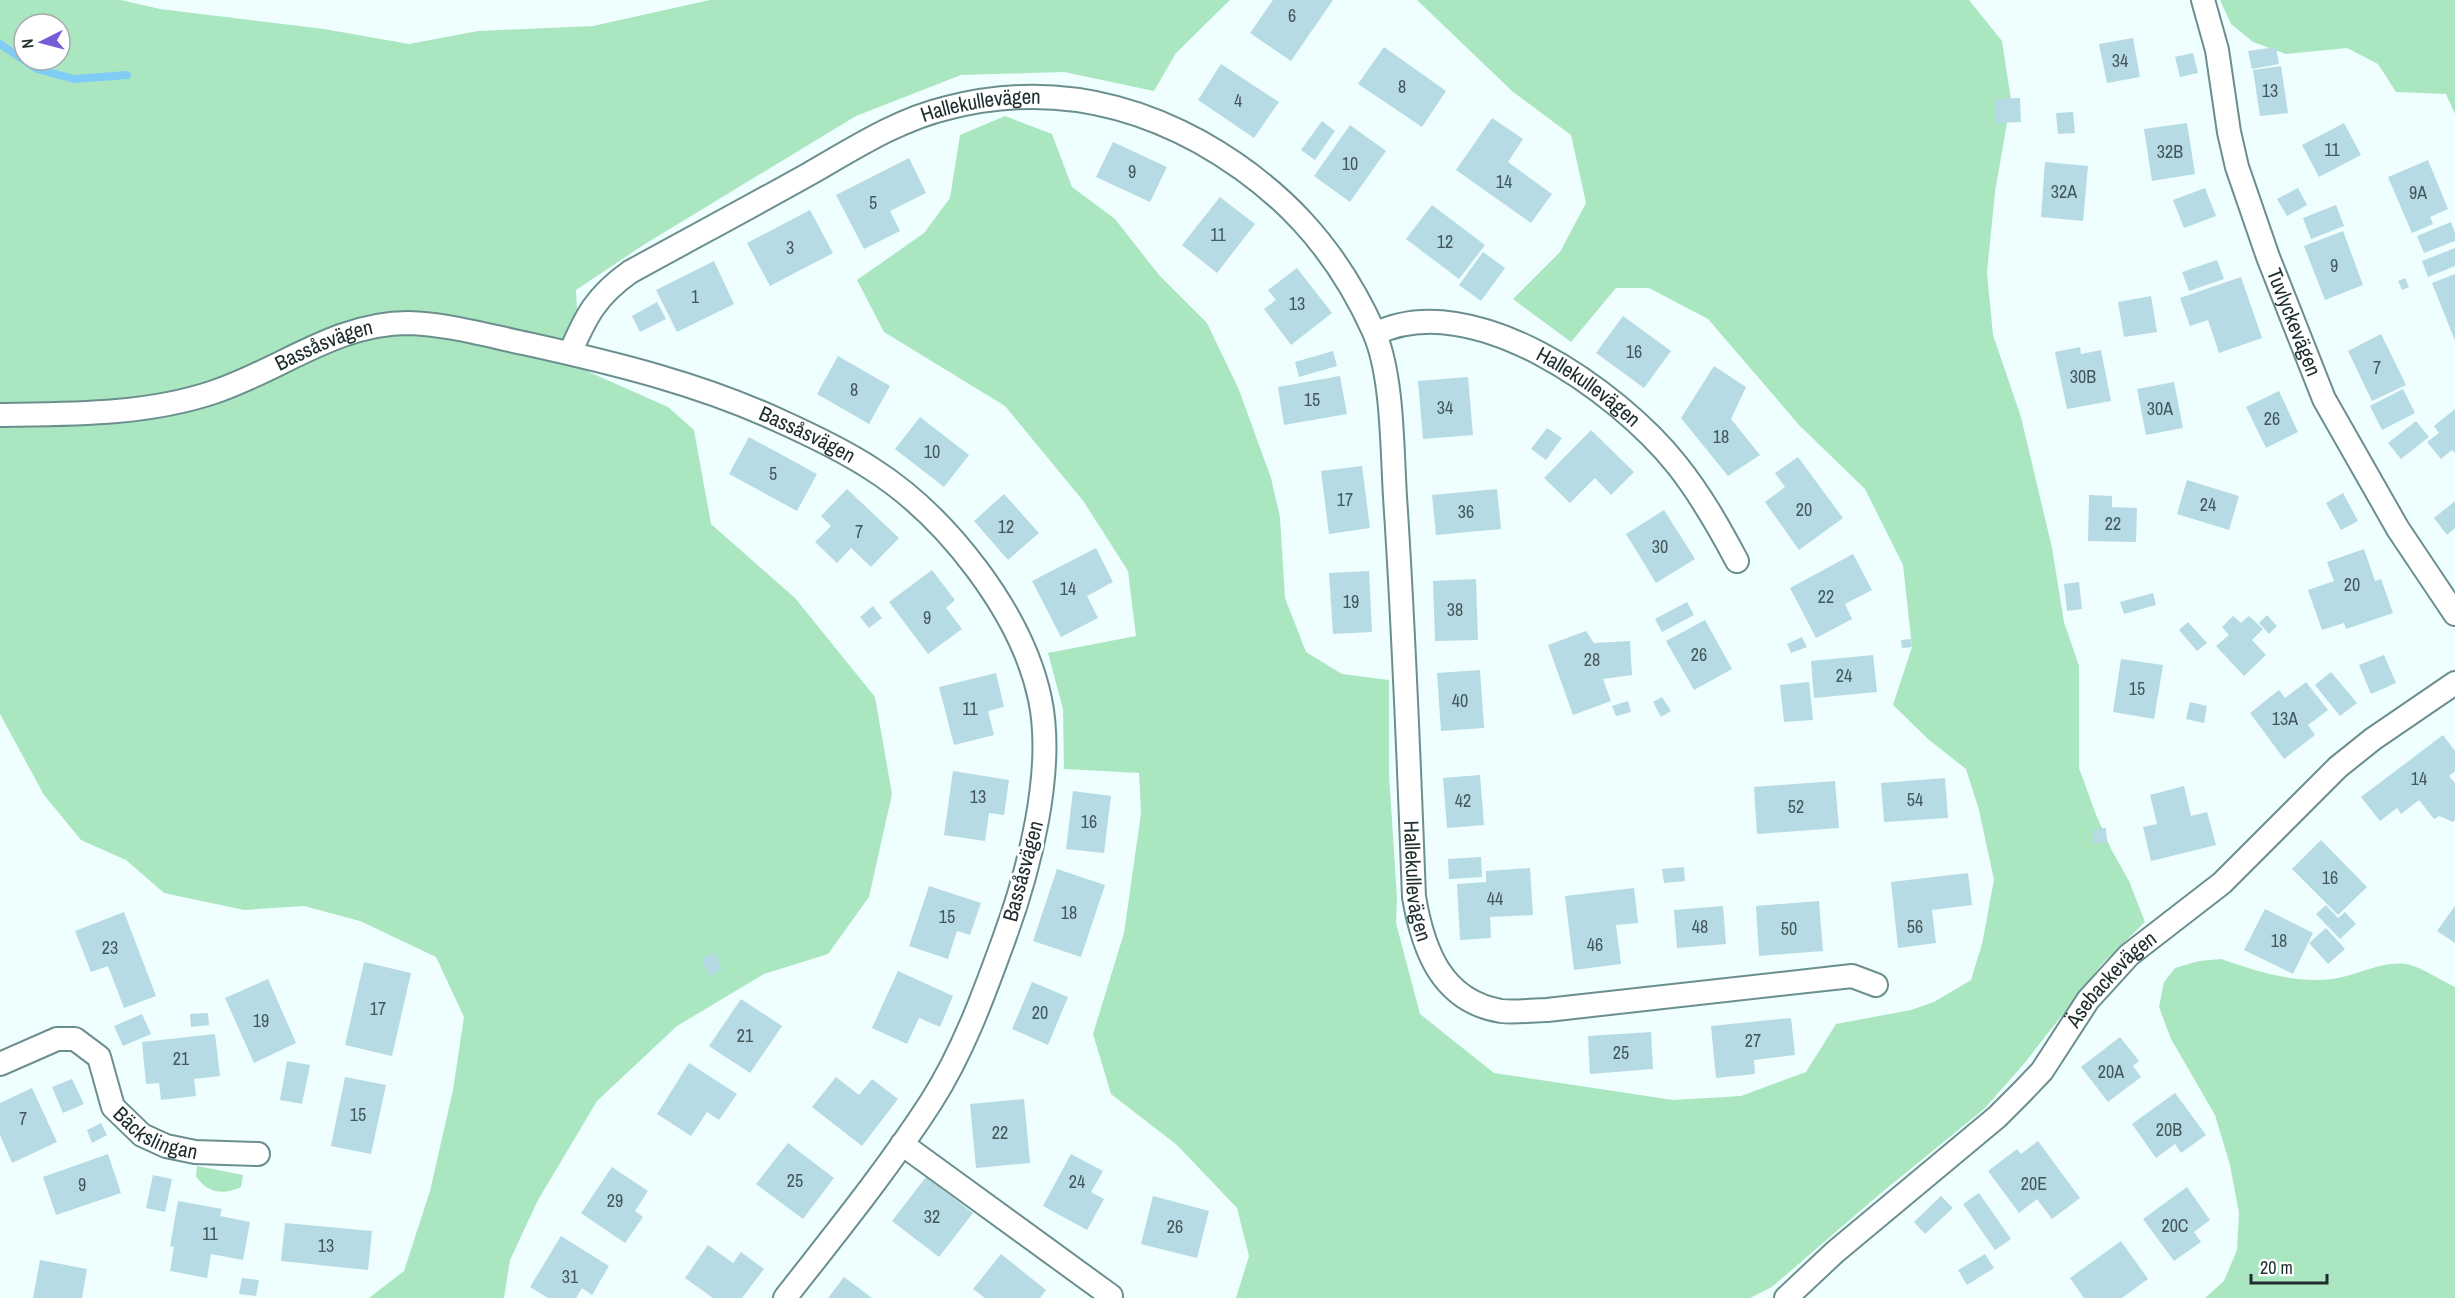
<svg xmlns="http://www.w3.org/2000/svg" width="2455" height="1298" viewBox="0 0 2455 1298" font-family="'Archivo Narrow',sans-serif">
  <style>
    .green { fill: #aae7c1; fill-rule: evenodd }
    .lines { fill: none; stroke-linecap: round; stroke-linejoin: round }
    .stream { stroke: #81ccf4; stroke-width: 8 }
    .building { fill: #b7dbe4 }
    .street-casing { stroke: #6b8f8f; stroke-width: 26 }
    .street { stroke: #fff; stroke-width: 22 }
    .labels { text-anchor: middle; stroke-width: 6; stroke-linejoin: round; paint-order: stroke }
    .number-label { font-size: 18px; fill: #44585b }
    .street-label { font-size: 21px; fill: #1e2d2d; stroke: #fff }
  </style>
  <rect width="100%" height="100%" fill="#effefe"/>
  <g class="green">
    <path d="M0,0H121L160,9L324,29L409,44L478,31L593,26L710,0H1230L1176,53L1154,91L1064,72L961,75L856,116L645,244L576,290L580,368L668,407L694,430L711,524L795,598L875,697L892,794L869,897L828,954L764,974L677,1026L597,1101L538,1200L510,1260L504,1298H369L404,1271L430,1191L453,1090L464,1017L436,957L360,921L304,906L244,910L164,893L126,860L81,840L44,795L0,714ZM24,24H60V60H24Z"/>
    <path d="M1417,0H1969L2002,41L2011,100L1995,192L1987,273L1993,335L2021,417L2052,548L2064,622L2079,666V768L2095,812L2111,849L2129,881L2145,922L2102,964L2023,1065L1984,1109L1881,1193L1772,1287L1750,1298H1236L1249,1256L1237,1208L1177,1145L1111,1094L1093,1034L1124,933L1141,813L1139,773L1064,769L1063,709L1048,653L1136,636L1128,571L1084,502L1005,406L884,332L857,280L924,233L950,198L960,135L1005,116L1052,134L1072,187L1115,219L1159,275L1207,323L1239,390L1271,478L1280,517L1285,598L1306,652L1342,674L1389,680V774L1397,898L1396,923L1420,1014L1494,1073L1673,1100L1741,1096L1806,1072L1836,1024L1911,1010L1934,1002L1971,980L1982,944L1994,880L1979,810L1966,769L1928,739L1893,705L1912,647L1903,565L1865,489L1799,425L1708,319L1649,288H1616L1571,342L1513,299L1560,252L1586,203L1571,135L1512,91Z"/>
    <path d="M2220,0H2455V114L2446,94L2396,92L2378,64L2347,48L2286,54L2253,42L2231,24Z"/>
    <path d="M2221,959C2256,971 2295,984 2333,979C2357,976 2380,961 2405,964C2418,965 2442,981 2455,987V1298H2205L2224,1281L2237,1250L2239,1213L2230,1165L2215,1115L2171,1039L2159,1007L2164,982L2175,968L2199,961Z"/>
    <path d="M197,1166L243,1175L241,1187C223,1195 208,1194 196,1176Z"/>
  </g>
  <g class="lines">
    <path class="stream" d="M0,44L37,69L74,79L127,75"/>
  </g>
  <g class="building">
    <path d="M1273,0H1333L1291,61L1250,33Z"/>
    <path d="M2133,38L2140,77L2107,83L2099,44Z"/>
    <path d="M1384,47L1446,91L1422,127L1358,84Z"/>
    <path d="M2276,47L2279,64L2252,69L2248,51Z"/>
    <path d="M2193,53L2198,73L2180,77L2175,57Z"/>
    <path d="M1221,64L1279,102L1254,138L1198,100Z"/>
    <path d="M2281,66L2288,113L2260,116L2253,70Z"/>
    <path d="M2020,98L2021,122L1996,123L1995,99Z"/>
    <path d="M2073,112L2075,133L2058,134L2056,113Z"/>
    <path d="M1492,118L1523,139L1508,162L1552,194L1531,223L1456,170Z"/>
    <path d="M1322,121L1335,131L1315,160L1301,150Z"/>
    <path d="M2187,123L2195,174L2152,181L2144,129Z"/>
    <path d="M2344,123L2361,155L2319,177L2302,145Z"/>
    <path d="M1350,125L1386,151L1350,202L1314,176Z"/>
    <path d="M1113,142L1167,167L1150,202L1096,177Z"/>
    <path d="M909,158L926,193L890,211L900,231L864,249L836,195Z"/>
    <path d="M2428,160L2448,209L2430,217L2433,224L2412,233L2388,177Z"/>
    <path d="M2045,162L2088,166L2083,221L2041,217Z"/>
    <path d="M2205,188L2216,216L2184,228L2173,200Z"/>
    <path d="M2298,188L2307,205L2287,216L2277,199Z"/>
    <path d="M1220,197L1255,224L1217,273L1182,245Z"/>
    <path d="M1432,205L1485,245L1459,279L1406,239Z"/>
    <path d="M2336,205L2344,226L2311,239L2303,218Z"/>
    <path d="M810,210L833,253L770,286L747,243Z"/>
    <path d="M2451,222L2455,233V241L2424,253L2417,236Z"/>
    <path d="M2343,231L2363,285L2325,300L2304,246Z"/>
    <path d="M2455,248V266L2428,277L2422,261Z"/>
    <path d="M1483,252L1505,268L1481,301L1459,285Z"/>
    <path d="M2217,260L2224,279L2189,291L2182,272Z"/>
    <path d="M714,261L734,304L677,332L656,290Z"/>
    <path d="M1297,268L1332,313L1291,345L1264,309L1276,300L1268,290Z"/>
    <path d="M2455,274V341L2432,283Z"/>
    <path d="M2241,277L2262,338L2219,353L2208,320L2190,326L2180,298Z"/>
    <path d="M2405,278L2409,287L2402,290L2398,281Z"/>
    <path d="M2151,296L2157,332L2124,337L2118,302Z"/>
    <path d="M657,302L666,319L640,332L632,316Z"/>
    <path d="M1623,316L1671,351L1644,388L1596,353Z"/>
    <path d="M2381,334L2406,385L2372,401L2348,351Z"/>
    <path d="M2080,347L2081,354L2101,350L2111,401L2067,409L2055,352Z"/>
    <path d="M1333,351L1337,366L1299,377L1295,362Z"/>
    <path d="M838,356L890,386L869,424L817,394Z"/>
    <path d="M1714,366L1746,387L1731,419L1760,455L1728,476L1681,418Z"/>
    <path d="M1340,376L1347,414L1284,425L1278,387Z"/>
    <path d="M1468,377L1473,435L1423,439L1418,381Z"/>
    <path d="M2174,382L2183,428L2146,435L2137,389Z"/>
    <path d="M2403,389L2415,413L2382,430L2370,406Z"/>
    <path d="M2279,391L2298,432L2266,448L2246,407Z"/>
    <path d="M2455,409V453L2452,450L2441,459L2427,442L2439,433L2434,426Z"/>
    <path d="M920,417L969,455L944,487L895,449Z"/>
    <path d="M2416,421L2429,437L2401,459L2388,443Z"/>
    <path d="M1547,428L1562,438L1546,460L1531,449Z"/>
    <path d="M1591,430L1634,472L1611,495L1595,478L1570,503L1544,478Z"/>
    <path d="M749,437L817,474L797,511L729,474Z"/>
    <path d="M1798,457L1843,518L1799,550L1765,502L1785,487L1775,473Z"/>
    <path d="M1362,466L1370,528L1329,534L1321,471Z"/>
    <path d="M2187,480L2239,496L2229,530L2177,514Z"/>
    <path d="M847,489L899,538L871,567L851,548L837,563L815,542L831,526L821,516Z"/>
    <path d="M1497,489L1501,529L1436,535L1432,495Z"/>
    <path d="M2343,493L2358,521L2341,530L2326,503Z"/>
    <path d="M1004,494L1039,533L1008,560L974,521Z"/>
    <path d="M2089,495L2112,496V507L2137,508L2136,542L2088,541Z"/>
    <path d="M2455,501V528L2447,535L2434,518Z"/>
    <path d="M1664,510L1695,559L1656,583L1626,534Z"/>
    <path d="M1096,548L1113,582L1087,596L1098,618L1061,637L1032,581Z"/>
    <path d="M2364,549L2375,581L2381,579L2393,613L2346,629L2344,623L2322,630L2308,590L2334,581L2327,562Z"/>
    <path d="M1853,554L1872,590L1845,604L1852,619L1816,638L1790,588Z"/>
    <path d="M932,570L955,600L946,608L962,629L928,654L889,602Z"/>
    <path d="M1369,571L1372,632L1333,634L1329,573Z"/>
    <path d="M1476,579L1478,640L1435,641L1433,581Z"/>
    <path d="M2079,582L2082,609L2067,611L2064,584Z"/>
    <path d="M2153,593L2156,605L2124,614L2120,602Z"/>
    <path d="M1687,602L1694,615L1662,632L1655,619Z"/>
    <path d="M873,606L882,618L869,628L860,617Z"/>
    <path d="M2267,615L2277,626L2269,634L2259,623Z"/>
    <path d="M2233,616L2241,623L2249,616L2263,629L2252,640L2266,655L2244,676L2216,646L2229,635L2222,627Z"/>
    <path d="M1705,620L1732,669L1694,690L1666,641Z"/>
    <path d="M2188,622L2207,643L2197,651L2179,630Z"/>
    <path d="M1586,631L1594,643L1630,641L1632,675L1603,679L1611,701L1573,715L1548,645Z"/>
    <path d="M1802,637L1807,647L1791,653L1787,644Z"/>
    <path d="M1911,639L1912,647L1902,648L1901,640Z"/>
    <path d="M1873,655L1877,692L1814,698L1811,661Z"/>
    <path d="M2384,655L2396,683L2371,694L2359,665Z"/>
    <path d="M2121,659L2163,665L2154,719L2113,712Z"/>
    <path d="M1480,670L1484,728L1441,731L1437,673Z"/>
    <path d="M2331,672L2357,703L2340,716L2315,685Z"/>
    <path d="M996,673L1004,707L988,711L994,735L954,745L939,687Z"/>
    <path d="M1809,682L1813,720L1784,722L1780,685Z"/>
    <path d="M2306,682L2328,710L2308,725L2315,735L2284,759L2250,713L2279,690L2285,698Z"/>
    <path d="M1662,697L1671,711L1661,717L1653,702Z"/>
    <path d="M1628,701L1631,712L1616,716L1612,706Z"/>
    <path d="M2190,702L2207,706L2204,723L2186,719Z"/>
    <path d="M2443,735L2455,751V771L2449,776L2455,783V820L2453,822L2439,816L2434,819L2419,800L2401,814L2397,808L2380,821L2361,797Z"/>
    <path d="M953,771L1009,780L1004,815L989,813L985,841L944,835Z"/>
    <path d="M1480,775L1484,825L1447,828L1443,778Z"/>
    <path d="M1945,778L1948,818L1884,822L1881,783Z"/>
    <path d="M1835,781L1839,828L1757,834L1754,787Z"/>
    <path d="M2184,786L2191,816L2207,812L2216,845L2151,861L2143,827L2157,824L2150,795Z"/>
    <path d="M1073,791L1111,796L1104,853L1066,849Z"/>
    <path d="M2106,828L2107,842L2094,844L2093,829Z"/>
    <path d="M2321,840L2367,887L2338,915L2292,869Z"/>
    <path d="M1481,857L1482,877L1449,879L1448,859Z"/>
    <path d="M1684,867L1685,881L1664,883L1662,869Z"/>
    <path d="M1530,868L1533,915L1490,917L1491,938L1460,940L1457,884L1486,882V871Z"/>
    <path d="M1057,869L1105,885L1081,957L1033,941Z"/>
    <path d="M1968,873L1972,905L1932,910L1936,943L1898,948L1891,882Z"/>
    <path d="M929,886L981,903L970,935L957,931L948,959L909,946Z"/>
    <path d="M1634,888L1638,923L1616,925L1621,964L1574,970L1565,896Z"/>
    <path d="M1819,901L1823,951L1759,956L1756,906Z"/>
    <path d="M2326,905L2338,918L2345,912L2356,924L2340,939L2316,914Z"/>
    <path d="M1723,906L1726,944L1677,948L1674,910Z"/>
    <path d="M2455,906V943L2437,931Z"/>
    <path d="M2265,909L2313,933L2293,974L2244,950Z"/>
    <path d="M124,912L156,996L124,1008L108,966L91,972L75,931Z"/>
    <path d="M2326,928L2345,949L2328,964L2309,943Z"/>
    <path d="M715,953L722,970L709,976L701,958Z"/>
    <path d="M364,962L411,973L392,1056L345,1045Z"/>
    <path d="M898,971L953,996L940,1027L919,1018L907,1044L872,1028Z"/>
    <path d="M268,979L296,1043L254,1063L225,998Z"/>
    <path d="M1032,982L1068,997L1048,1045L1012,1029Z"/>
    <path d="M741,999L782,1026L750,1073L709,1046Z"/>
    <path d="M208,1013L209,1025L191,1027L190,1014Z"/>
    <path d="M142,1014L151,1034L123,1046L114,1026Z"/>
    <path d="M1791,1018L1795,1055L1754,1060L1755,1074L1716,1078L1711,1026Z"/>
    <path d="M1651,1032L1653,1069L1590,1074L1588,1036Z"/>
    <path d="M215,1034L220,1076L194,1079L196,1096L161,1100L159,1083L146,1084L142,1042Z"/>
    <path d="M2120,1037L2139,1061L2133,1066L2141,1077L2108,1102L2081,1067Z"/>
    <path d="M287,1061L310,1065L302,1104L280,1100Z"/>
    <path d="M689,1063L737,1094L719,1120L707,1112L691,1136L657,1114Z"/>
    <path d="M345,1077L386,1085L371,1154L331,1146Z"/>
    <path d="M836,1077L859,1095L872,1079L898,1099L862,1146L812,1107Z"/>
    <path d="M72,1079L84,1104L63,1113L52,1087Z"/>
    <path d="M32,1088L57,1142L12,1163L0,1135V1103Z"/>
    <path d="M2175,1093L2206,1135L2181,1153L2175,1144L2156,1158L2132,1124Z"/>
    <path d="M1024,1099L1030,1163L976,1168L970,1104Z"/>
    <path d="M101,1123L107,1135L92,1143L87,1130Z"/>
    <path d="M2038,1141L2080,1198L2052,1219L2037,1199L2019,1213L1988,1171L2017,1149L2021,1154Z"/>
    <path d="M788,1143L834,1178L803,1219L756,1184Z"/>
    <path d="M108,1154L121,1193L56,1215L43,1177Z"/>
    <path d="M1071,1154L1103,1171L1091,1192L1104,1199L1087,1230L1043,1206Z"/>
    <path d="M612,1167L648,1191L635,1211L643,1217L625,1243L581,1213Z"/>
    <path d="M153,1175L172,1179L165,1212L146,1208Z"/>
    <path d="M926,1177L973,1213L939,1257L892,1221Z"/>
    <path d="M2187,1187L2210,1220L2194,1232L2201,1242L2174,1261L2143,1219Z"/>
    <path d="M1979,1193L2011,1239L1995,1250L1963,1204Z"/>
    <path d="M1153,1196L1209,1211L1197,1258L1141,1244Z"/>
    <path d="M1941,1196L1953,1208L1925,1234L1914,1222Z"/>
    <path d="M178,1201L222,1209L220,1216L250,1222L243,1260L211,1254L207,1278L170,1271L174,1247L170,1246Z"/>
    <path d="M285,1223L372,1231L368,1270L281,1261Z"/>
    <path d="M561,1236L609,1266L592,1295L582,1288L576,1298H548L530,1287Z"/>
    <path d="M2121,1241L2148,1279L2122,1298H2084L2070,1278Z"/>
    <path d="M708,1245L733,1263L741,1252L764,1269L742,1298H713L685,1278Z"/>
    <path d="M1001,1254L1046,1290L1040,1298H985L973,1289Z"/>
    <path d="M1985,1254L1994,1268L1967,1285L1958,1270Z"/>
    <path d="M40,1260L87,1269L82,1298H33Z"/>
    <path d="M844,1277L872,1298H828Z"/>
    <path d="M242,1278L259,1280L256,1296L239,1294Z"/>
  </g>
  <g class="lines">
    <defs>
      <g id="street">
        <path id="s1" d="M2203,0L2217,50L2229,132L2237,167L2268,257L2324,399L2398,529L2455,614"/>
        <path id="s2" d="M1375,334C1472,286 1618,391 1677,465C1701,495 1719,527 1737,561"/>
        <path id="s3" d="M570,353C586,316 596,296 630,272C690,239 750,207 809,174C853,149 897,120 947,108C1036,85 1120,98 1200,142C1280,187 1336,247 1374,332C1393,376 1392,449 1395,497C1404,630 1409,764 1414,897C1423,949 1441,1001 1501,1011C1515,1013 1533,1010 1547,1010L1852,976L1876,985"/>
        <path id="s4" d="M0,415C71,414 146,415 214,392C280,370 336,323 408,323C448,324 489,336 528,344C614,363 700,384 780,421C811,435 843,450 872,469C946,516 1022,613 1040,699C1055,771 1029,871 1004,939C984,994 963,1052 931,1102C887,1170 835,1234 785,1298"/>
        <path id="s5" d="M0,1064L57,1039H75L99,1057L113,1107L142,1135L166,1146L195,1152L258,1154"/>
        <path d="M902,1144L1111,1296"/>
        <path id="s6" d="M1786,1298L1835,1252L1997,1117L2022,1092L2042,1071L2088,1000L2129,955L2222,883L2338,767L2373,739L2455,683"/>
      </g>
    </defs>
    <use href="#street" class="street-casing"/>
    <use href="#street" class="street"/>
  </g>
  <g class="labels">
    <g class="number-label">
      <text x="1292" y="22">6</text>
      <text x="2120" y="67">34</text>
      <text x="1402" y="93">8</text>
      <text x="2270" y="97">13</text>
      <text x="1238" y="107">4</text>
      <text x="2332" y="156">11</text>
      <text x="2170" y="158">32B</text>
      <text x="1350" y="170">10</text>
      <text x="1132" y="178">9</text>
      <text x="1504" y="188">14</text>
      <text x="2064" y="198">32A</text>
      <text x="2418" y="199">9A</text>
      <text x="873" y="209">5</text>
      <text x="1218" y="241">11</text>
      <text x="1445" y="248">12</text>
      <text x="790" y="254">3</text>
      <text x="2334" y="272">9</text>
      <text x="695" y="303">1</text>
      <text x="1297" y="310">13</text>
      <text x="1634" y="358">16</text>
      <text x="2377" y="374">7</text>
      <text x="2083" y="383">30B</text>
      <text x="854" y="396">8</text>
      <text x="1312" y="406">15</text>
      <text x="1445" y="414">34</text>
      <text x="2160" y="415">30A</text>
      <text x="2272" y="425">26</text>
      <text x="1721" y="443">18</text>
      <text x="932" y="458">10</text>
      <text x="773" y="480">5</text>
      <text x="1345" y="506">17</text>
      <text x="2208" y="511">24</text>
      <text x="1804" y="516">20</text>
      <text x="1466" y="518">36</text>
      <text x="2113" y="530">22</text>
      <text x="1006" y="533">12</text>
      <text x="859" y="538">7</text>
      <text x="1660" y="553">30</text>
      <text x="2352" y="591">20</text>
      <text x="1068" y="595">14</text>
      <text x="1826" y="603">22</text>
      <text x="1351" y="608">19</text>
      <text x="1455" y="616">38</text>
      <text x="927" y="624">9</text>
      <text x="1699" y="661">26</text>
      <text x="1592" y="666">28</text>
      <text x="1844" y="682">24</text>
      <text x="2137" y="695">15</text>
      <text x="1460" y="707">40</text>
      <text x="970" y="715">11</text>
      <text x="2285" y="725">13A</text>
      <text x="2419" y="785">14</text>
      <text x="978" y="803">13</text>
      <text x="1915" y="806">54</text>
      <text x="1463" y="807">42</text>
      <text x="1796" y="813">52</text>
      <text x="1089" y="828">16</text>
      <text x="2330" y="884">16</text>
      <text x="1495" y="905">44</text>
      <text x="1069" y="919">18</text>
      <text x="947" y="923">15</text>
      <text x="1700" y="933">48</text>
      <text x="1915" y="933">56</text>
      <text x="1789" y="935">50</text>
      <text x="2279" y="947">18</text>
      <text x="1595" y="951">46</text>
      <text x="110" y="954">23</text>
      <text x="378" y="1015">17</text>
      <text x="1040" y="1019">20</text>
      <text x="261" y="1027">19</text>
      <text x="745" y="1042">21</text>
      <text x="1753" y="1047">27</text>
      <text x="1621" y="1059">25</text>
      <text x="181" y="1065">21</text>
      <text x="2111" y="1078">20A</text>
      <text x="358" y="1121">15</text>
      <text x="23" y="1125">7</text>
      <text x="2169" y="1136">20B</text>
      <text x="1000" y="1139">22</text>
      <text x="795" y="1187">25</text>
      <text x="1077" y="1188">24</text>
      <text x="2034" y="1190">20E</text>
      <text x="82" y="1191">9</text>
      <text x="615" y="1207">29</text>
      <text x="932" y="1223">32</text>
      <text x="2175" y="1232">20C</text>
      <text x="1175" y="1233">26</text>
      <text x="210" y="1240">11</text>
      <text x="326" y="1252">13</text>
      <text x="570" y="1283">31</text>
    </g>
    <g class="street-label">
      <text dy="7" stroke="none"><textPath href="#s3" startOffset="494">Hallekullevägen</textPath></text>
      <text dy="7" stroke="none"><textPath href="#s1" startOffset="336">Tuvlyckevägen</textPath></text>
      <text dy="7" stroke="none"><textPath href="#s4" startOffset="336">Bassåsvägen</textPath></text>
      <text dy="7" stroke="none"><textPath href="#s2" startOffset="231">Hallekullevägen</textPath></text>
      <text dy="7" stroke="none"><textPath href="#s4" startOffset="840">Bassåsvägen</textPath></text>
      <text transform="translate(1023 871) rotate(-75)" y="7">Bassåsvägen</text>
      <text dy="7" stroke="none"><textPath href="#s3" startOffset="1536">Hallekullevägen</textPath></text>
      <text dy="7" stroke="none"><textPath href="#s6" startOffset="458">Äsebackevägen</textPath></text>
      <text dy="7" stroke="none"><textPath href="#s5" startOffset="214">Bäckslingan</textPath></text>
    </g>
  </g>
  <g transform="translate(42 42) rotate(264)"><circle r="28" fill="#ffffff" stroke="#a5abab" stroke-width="1.5"/>
  <path d="M0-4.5L10 22L0 15L-10 22Z" fill="#775cd6"/>
  <text y="-9" font-size="16" font-weight="bold" text-anchor="middle" fill="#1e2d2d">N</text>
  </g>
  <path d="M2251 1274v9h76v-9" fill="none" stroke="#1e2d2d" stroke-width="3"/>
  <text x="2260" y="1274" font-size="18" fill="#1e2d2d" stroke="#ffffff" stroke-width="4.5" paint-order="stroke">20 m</text>
</svg>
